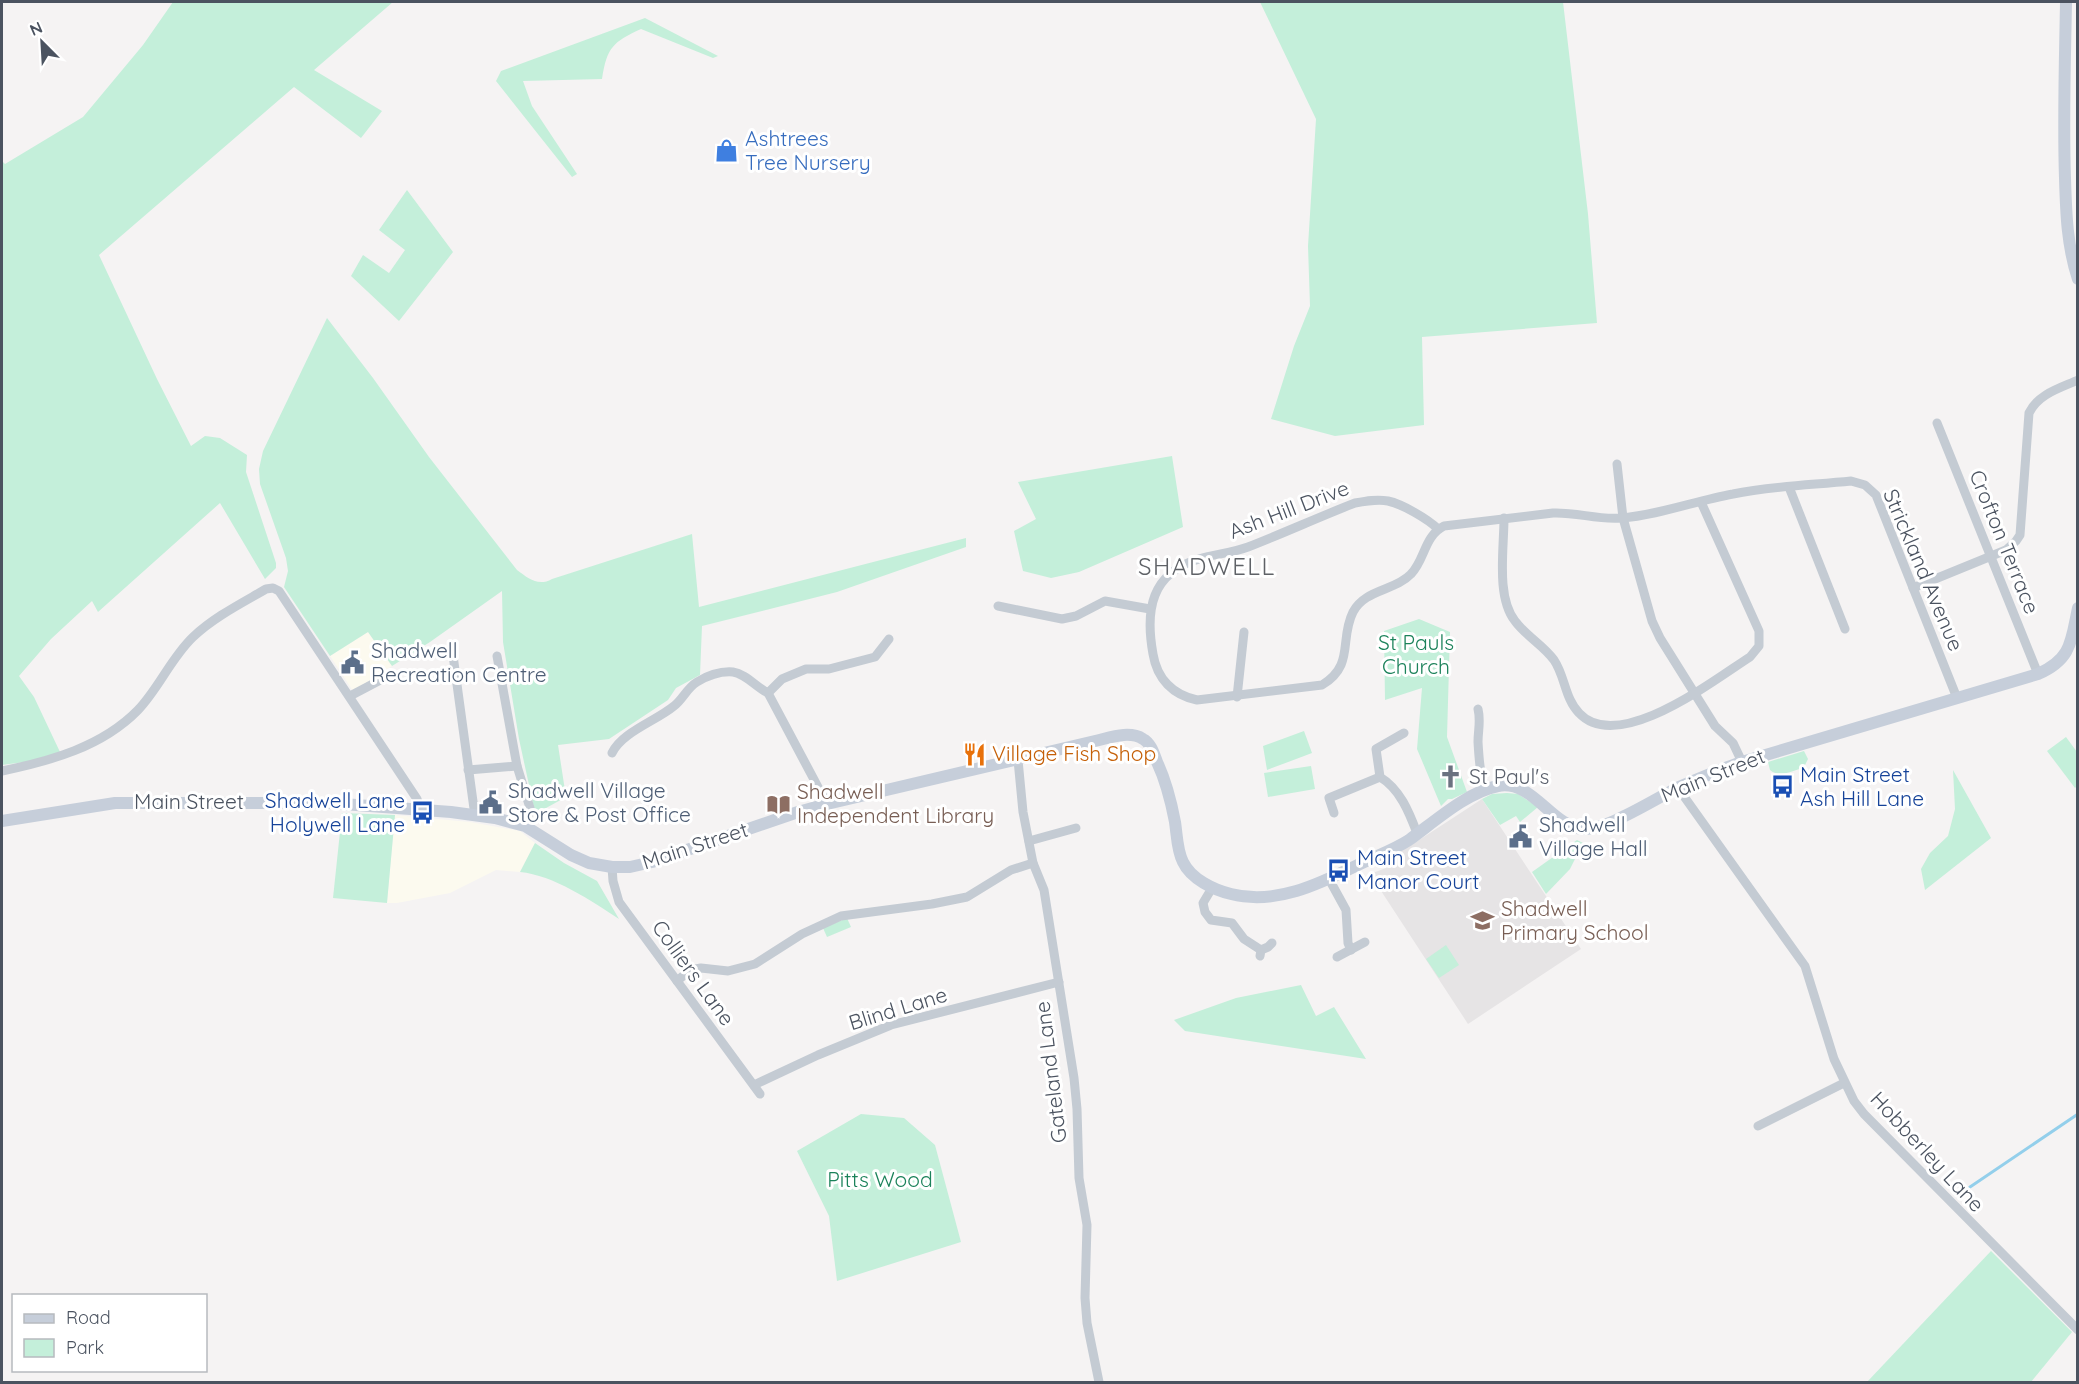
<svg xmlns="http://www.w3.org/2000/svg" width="2079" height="1384" viewBox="0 0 2079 1384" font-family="Quicksand,sans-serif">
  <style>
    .commercial { fill: #fcfaef }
    .education { fill: #e6e4e5 }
    .green { fill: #c4efda }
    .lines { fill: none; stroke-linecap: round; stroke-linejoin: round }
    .stream { stroke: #93cfeb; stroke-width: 3 }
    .street { stroke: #c4cbd3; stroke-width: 9 }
    .secondary { stroke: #c6ceda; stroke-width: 12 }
    .labels { text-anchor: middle; stroke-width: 6; stroke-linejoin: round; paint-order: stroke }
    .shop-label { font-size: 21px; fill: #366cbe; stroke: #fff; text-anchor: start }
    .street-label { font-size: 21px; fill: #4b5360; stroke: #fff }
    .park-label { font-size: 21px; fill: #1b825a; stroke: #fff }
    .service-label { font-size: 21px; fill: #4e5e75; stroke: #fff; text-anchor: start }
    .food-label { font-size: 21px; fill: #c56008; stroke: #fff; text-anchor: start }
    .transit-label { font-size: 21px; fill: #164399; stroke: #fff; text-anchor: start }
    .worship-label { font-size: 21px; fill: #5b616d; stroke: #fff; text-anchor: start }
    .education-label { font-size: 21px; fill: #785e54; stroke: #fff; text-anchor: start }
    .quarter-label { font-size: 24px; letter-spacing: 1.5px; fill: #5f6267; stroke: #fff }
  </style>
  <rect width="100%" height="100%" fill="#f5f3f3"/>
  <g class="commercial">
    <path d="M368,632L392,666L353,691L330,656Z"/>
    <path d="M395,815L470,822L520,831L535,843L520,872L496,870L450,893L397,903H387Z"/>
  </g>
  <path class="education" d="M1482,799L1581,949L1468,1024L1370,874L1386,868L1385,857L1413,844Z"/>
  <g class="green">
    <path d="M173,2H393L314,70L382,111L361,138L294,87L99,255L157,379L191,446L205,436L220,438L247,455L246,472L276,563V568L265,579L220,503L98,612L92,601L51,639L19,676L34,697L60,752L32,761L2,765V161L5,164L83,117L143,45Z"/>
    <path d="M1260,2H1563L1588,214L1597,323L1422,337L1424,425L1335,436L1271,419L1294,346L1310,306L1308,246L1316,119Z"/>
    <path d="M645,18L718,56L713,58L641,29C613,42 607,47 602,79L523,81L532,106L577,174L572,177L496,81L501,71Z"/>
    <path d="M407,190L453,252L399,321L351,276L363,255L389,273L405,250L379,230Z"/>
    <path d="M327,318L373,378L429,457L517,570C528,578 538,587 552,579L692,534L699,607L966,538V547L837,592L702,626L700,675L676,688L668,700L609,739L558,745L566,797L537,813L534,808L519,739L503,642L502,591L430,642L392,666L368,632L330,656L284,587L288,571L286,558L260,484L259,469L263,451Z"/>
    <path d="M1172,456L1183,527L1079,572L1051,578L1023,571L1014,531L1036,519L1018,482Z"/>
    <path d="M1419,619L1450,632L1447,737L1467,792L1452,799H1448L1441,806L1417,749L1422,688L1385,700L1384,631Z"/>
    <path d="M1304,731L1312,753L1267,770L1263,746Z"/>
    <path d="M2066,737L2077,752V786L2075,788L2047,751Z"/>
    <path d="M1804,751L1808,759L1804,767C1794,771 1779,778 1770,770L1768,762Z"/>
    <path d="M1311,766L1315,789L1268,797L1264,773Z"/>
    <path d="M1953,770L1991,838L1925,890L1921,869L1930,853L1948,836L1955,809Z"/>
    <path d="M1507,793L1518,794L1538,807L1520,822L1516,816L1500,825L1482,799L1492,794Z"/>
    <path d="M342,813L395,815L387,903L333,898Z"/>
    <path d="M1577,840L1583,843L1570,869L1546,894L1532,872Z"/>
    <path d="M535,843L564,863L597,881L619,919C592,901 553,875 520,872Z"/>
    <path d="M847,918L851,927L827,937L823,928Z"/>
    <path d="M1446,945L1459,965L1439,978L1426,959Z"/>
    <path d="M1301,985L1316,1016L1334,1007L1366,1059L1185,1031L1174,1020L1236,998Z"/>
    <path d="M861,1114L904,1118L935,1145L961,1242L837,1281L829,1216L797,1151Z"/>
    <path d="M1991,1251L2072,1332L2031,1382H1867Z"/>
  </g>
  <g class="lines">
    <path class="stream" d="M1970,1187L2078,1114"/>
    <g class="street">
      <path d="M1937,423L2038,674"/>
      <path d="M1617,464L1623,518L1652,621L1660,638L1715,726L1733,743L1742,762"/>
      <path d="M1789,487L1845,629"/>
      <path d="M1504,518C1504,549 1496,597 1515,621C1526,636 1543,645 1554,660C1565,676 1565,699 1579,713C1618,755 1714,680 1750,657L1759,646V631L1701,502"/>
      <path d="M1438,529C1428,519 1402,504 1388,501C1377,499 1366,501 1355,503C1319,517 1284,533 1248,547C1232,553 1215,554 1199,559C1151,573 1145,610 1153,654C1157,679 1173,695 1197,700L1322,685C1355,665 1339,640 1353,612C1365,589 1395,591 1411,574C1425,560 1424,536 1444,526L1553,513C1577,512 1597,520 1621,518C1659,515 1695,501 1733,494C1771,486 1811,485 1851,481L1865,485L1876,495L1957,698"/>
      <path d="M1913,588L2006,550L2016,541L2020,535L2029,413C2038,394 2060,388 2078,380"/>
      <path d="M998,606L1062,619L1076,616L1105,601L1150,609"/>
      <path d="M452,648L475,816"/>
      <path d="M497,656L517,766L530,808L525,826"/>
      <path d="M768,693L782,679L806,669H829L875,657L889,639"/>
      <path d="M350,696L388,676"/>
      <path d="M1237,697L1244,632"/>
      <path d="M1478,709C1481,721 1478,730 1478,742C1479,759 1480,775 1486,790"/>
      <path d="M1404,733L1376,749L1380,777C1400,789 1409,812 1417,833"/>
      <path d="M612,753C622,732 656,721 674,706C683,699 687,688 697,682C707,676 721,671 733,672C746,674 756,687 768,693L827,804"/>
      <path d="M1018,760L1023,812L1033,863L1044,890L1074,1078L1077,1109L1079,1178L1087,1225L1085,1298L1087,1323L1099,1382"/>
      <path d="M468,770L517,766"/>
      <path d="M2,771C50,761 102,747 138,710C159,688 171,658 193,637C214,617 242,603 266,589L273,588L279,591L417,799L421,810"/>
      <path d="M1678,788L1805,966L1834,1059L1854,1101L1864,1114L2078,1330"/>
      <path d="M1334,813L1329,798L1380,777"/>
      <path d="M1029,841L1076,828"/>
      <path d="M612,867L613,881L619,902L760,1094"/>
      <path d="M1329,879L1346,910L1348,943L1351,950"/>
      <path d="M1212,888L1203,903L1205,912L1211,920L1232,923L1244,939L1261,950"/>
      <path d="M1260,956L1261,950L1268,947L1272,943"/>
      <path d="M1337,957L1365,942"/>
      <path d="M677,981L690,970L701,968L728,971L755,964L802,934L841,916L932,904L967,897L1011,870L1033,863"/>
      <path d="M754,1085L818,1055L891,1025L1059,982"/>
      <path d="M1758,1126L1844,1083"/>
    </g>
    <g class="secondary">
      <path d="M2066,2C2065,60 2063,119 2065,178C2066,213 2067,246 2078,279"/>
      <path d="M2,821L115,803H329L451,812L495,818L525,826L571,855L589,863L612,867H630L652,862L798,812L827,804L1095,741C1109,738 1129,730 1143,739C1151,743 1154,754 1157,762C1166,781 1171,801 1175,822C1177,835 1177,851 1183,862C1191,879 1214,890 1231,894C1278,906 1323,882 1364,862C1379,855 1395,849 1409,840C1434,822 1467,792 1498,786C1533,779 1551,827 1584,829C1607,830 1657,798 1679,787C1700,778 1721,769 1742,762L2038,674C2072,659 2071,641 2078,608"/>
    </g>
  </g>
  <defs>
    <symbol id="shop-bare" viewBox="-9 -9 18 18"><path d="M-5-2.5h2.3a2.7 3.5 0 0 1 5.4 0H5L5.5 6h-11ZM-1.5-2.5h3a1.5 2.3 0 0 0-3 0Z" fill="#3f7fe0" stroke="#fff" stroke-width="2.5" paint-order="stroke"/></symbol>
    <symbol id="civic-bare" viewBox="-9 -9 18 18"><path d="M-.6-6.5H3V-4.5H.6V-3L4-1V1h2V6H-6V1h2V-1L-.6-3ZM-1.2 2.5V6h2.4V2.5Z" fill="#5c6f8a" stroke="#fff" stroke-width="2.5" paint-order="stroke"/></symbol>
    <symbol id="restaurant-bare" viewBox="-9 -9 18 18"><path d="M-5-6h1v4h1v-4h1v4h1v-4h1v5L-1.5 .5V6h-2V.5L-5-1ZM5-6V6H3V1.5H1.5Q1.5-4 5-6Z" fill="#e8710a" stroke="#fff" stroke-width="2.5" paint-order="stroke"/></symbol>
    <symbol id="church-bare" viewBox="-9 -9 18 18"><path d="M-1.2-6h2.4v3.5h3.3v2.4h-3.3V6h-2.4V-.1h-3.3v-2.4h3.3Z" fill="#6b7280" stroke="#fff" stroke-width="2.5" paint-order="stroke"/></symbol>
    <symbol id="bus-bare" viewBox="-9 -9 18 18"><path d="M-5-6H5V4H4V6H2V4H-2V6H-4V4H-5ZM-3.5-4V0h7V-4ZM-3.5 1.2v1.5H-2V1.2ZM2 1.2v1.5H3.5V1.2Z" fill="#1a4fb4" stroke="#fff" stroke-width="2.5" paint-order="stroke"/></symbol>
    <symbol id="library-bare" viewBox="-9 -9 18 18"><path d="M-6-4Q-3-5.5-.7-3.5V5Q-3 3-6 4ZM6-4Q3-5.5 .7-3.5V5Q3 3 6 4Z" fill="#8d6e63" stroke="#fff" stroke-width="2.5" paint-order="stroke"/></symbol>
    <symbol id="school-bare" viewBox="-9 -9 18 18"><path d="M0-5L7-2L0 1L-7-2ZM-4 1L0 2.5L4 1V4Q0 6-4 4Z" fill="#8d6e63" stroke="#fff" stroke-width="2.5" paint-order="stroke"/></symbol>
  </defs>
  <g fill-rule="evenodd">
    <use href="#shop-bare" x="710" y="134" width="33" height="33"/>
    <use href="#civic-bare" x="336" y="646" width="33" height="33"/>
    <use href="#restaurant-bare" x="958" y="738" width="33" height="33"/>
    <use href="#church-bare" x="1434" y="760" width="33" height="33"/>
    <use href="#bus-bare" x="1766" y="770" width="33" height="33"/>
    <use href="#civic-bare" x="474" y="786" width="33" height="33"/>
    <use href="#library-bare" x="762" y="788" width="33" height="33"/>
    <use href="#bus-bare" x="406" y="796" width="33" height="33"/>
    <use href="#civic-bare" x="1504" y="820" width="33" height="33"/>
    <use href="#bus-bare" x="1322" y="854" width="33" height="33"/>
    <use href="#school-bare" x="1466" y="904" width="33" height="33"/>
  </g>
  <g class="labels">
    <g class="shop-label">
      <text x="745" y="146">Ashtrees<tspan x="745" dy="24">Tree Nursery</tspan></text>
    </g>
    <g class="street-label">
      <text transform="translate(1289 510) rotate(-21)" y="7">Ash Hill Drive</text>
      <text transform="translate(2004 542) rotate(68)" y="7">Crofton Terrace</text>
      <text transform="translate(1923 570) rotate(67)" y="7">Strickland Avenue</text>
      <text transform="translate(1713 776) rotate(-22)" y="7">Main Street</text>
      <text x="189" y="809">Main Street</text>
      <text transform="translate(695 846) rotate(-18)" y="7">Main Street</text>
      <text transform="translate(693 973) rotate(54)" y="7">Colliers Lane</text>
      <text transform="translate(898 1009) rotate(-17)" y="7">Blind Lane</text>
      <text transform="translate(1051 1072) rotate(-97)" y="7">Gateland Lane</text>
      <text transform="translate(1927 1152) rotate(47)" y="7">Hobberley Lane</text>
    </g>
    <g class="park-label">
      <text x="1416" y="650">St Pauls<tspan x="1416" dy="24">Church</tspan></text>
      <text x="880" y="1187">Pitts Wood</text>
    </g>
    <g class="service-label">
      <text x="371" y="658">Shadwell<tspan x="371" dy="24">Recreation Centre</tspan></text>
      <text x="508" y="798">Shadwell Village<tspan x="508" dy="24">Store &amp; Post Office</tspan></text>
      <text x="1539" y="832">Shadwell<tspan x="1539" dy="24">Village Hall</tspan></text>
    </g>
    <g class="food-label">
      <text x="992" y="761">Village Fish Shop</text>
    </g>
    <g class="transit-label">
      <text x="1800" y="782">Main Street<tspan x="1800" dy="24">Ash Hill Lane</tspan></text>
      <text x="405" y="808" text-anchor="end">Shadwell Lane<tspan x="405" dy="24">Holywell Lane</tspan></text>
      <text x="1357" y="865">Main Street<tspan x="1357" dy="24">Manor Court</tspan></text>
    </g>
    <g class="worship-label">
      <text x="1469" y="784">St Paul's</text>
    </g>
    <g class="education-label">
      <text x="797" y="799">Shadwell<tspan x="797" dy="24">Independent Library</tspan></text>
      <text x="1501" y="916">Shadwell<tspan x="1501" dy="24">Primary School</tspan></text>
    </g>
    <g class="quarter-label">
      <text x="1207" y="575">SHADWELL</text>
    </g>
  </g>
  <rect width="2079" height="1384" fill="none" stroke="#4b5360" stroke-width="6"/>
  <rect x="12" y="1294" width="195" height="78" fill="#ffffff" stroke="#b7babf" stroke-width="1.5"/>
  <rect x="24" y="1314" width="30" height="9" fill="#c6ceda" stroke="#b7babf" stroke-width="1.5"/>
  <text x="66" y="1324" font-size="18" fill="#4b5360">Road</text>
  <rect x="24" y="1339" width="30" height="18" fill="#c4efda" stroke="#b7babf" stroke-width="1.5"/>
  <text x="66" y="1354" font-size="18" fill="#4b5360">Park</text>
  <g transform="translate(42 42) rotate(336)" stroke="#ffffff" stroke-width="4.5" paint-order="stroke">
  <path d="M0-4.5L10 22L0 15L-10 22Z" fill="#4b5360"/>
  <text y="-9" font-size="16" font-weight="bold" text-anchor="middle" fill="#4b5360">N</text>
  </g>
</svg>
